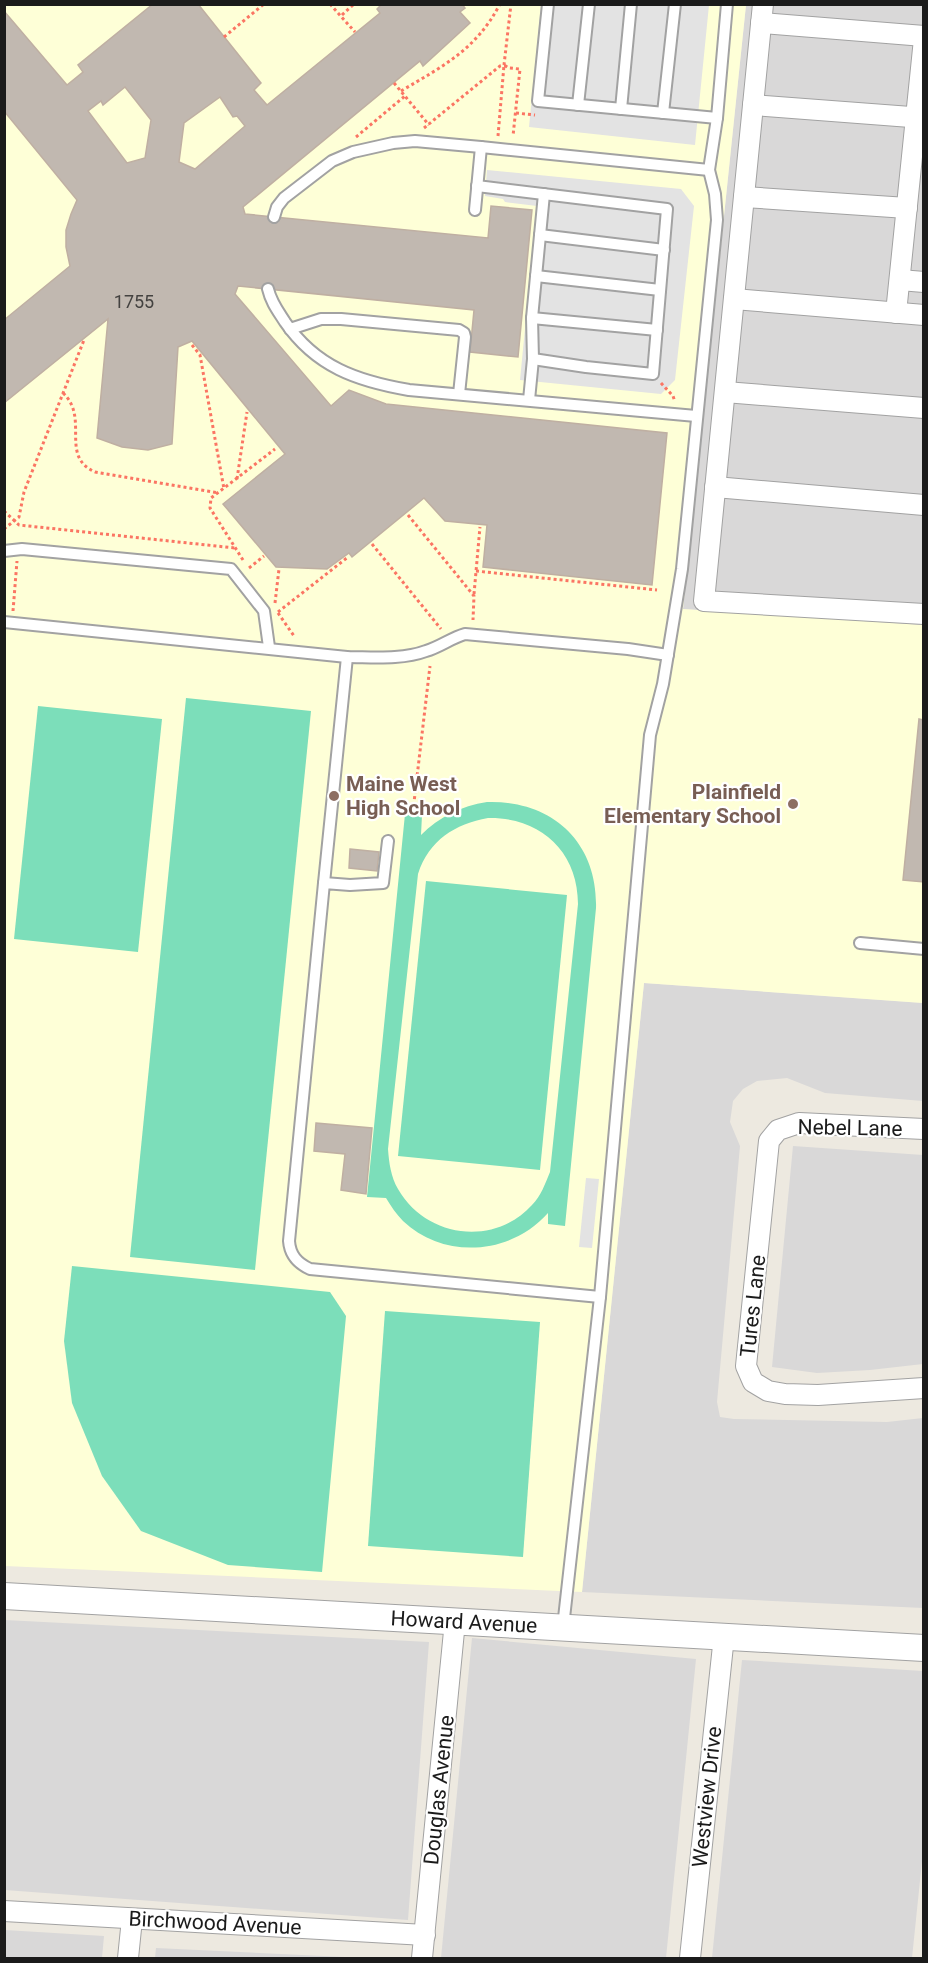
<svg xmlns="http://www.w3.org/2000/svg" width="928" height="1963" viewBox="0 0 928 1963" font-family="Roboto,sans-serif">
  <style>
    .residential { fill: #d9d8d8 }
    .education { fill: #feffd7 }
    .pitch { fill: #7cdeba; fill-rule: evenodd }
    .parking { fill: #e3e3e3 }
    .building { fill: #c1b8b0; stroke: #bfafa2; stroke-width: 1.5; fill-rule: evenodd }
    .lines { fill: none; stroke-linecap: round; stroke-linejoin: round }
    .service-casing { stroke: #a2a2a2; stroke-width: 14 }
    .minor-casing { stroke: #a2a2a2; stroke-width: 22 }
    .tertiary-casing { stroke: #a2a2a2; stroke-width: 28 }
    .path { stroke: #fb7563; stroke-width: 3; stroke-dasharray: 3 3; stroke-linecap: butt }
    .service { stroke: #fff; stroke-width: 10 }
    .minor { stroke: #fff; stroke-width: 20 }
    .tertiary { stroke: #fff; stroke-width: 26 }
    .education-dot { fill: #8d6e63; stroke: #fff; stroke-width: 2 }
    .labels { text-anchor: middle; stroke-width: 4.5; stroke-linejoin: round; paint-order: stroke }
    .number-label { font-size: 18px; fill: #444240 }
    .education-label { font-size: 21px; font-weight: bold; fill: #785e54; stroke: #fff; text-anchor: start }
    .street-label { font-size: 21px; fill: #1b1b1b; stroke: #fff }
  </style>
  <rect width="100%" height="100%" fill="#ede9e0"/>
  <g class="residential">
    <path d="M746,5H923V625L683,609Z"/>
    <path d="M644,983L923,1003V1101L825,1093L787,1078L757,1081L743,1089L733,1101L730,1122L740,1146L717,1402L720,1417L734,1419L887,1422L923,1418V1608L582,1592Z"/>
    <path d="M793,1146L923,1155V1364L870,1370L817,1373L772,1367Z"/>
    <path d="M5,1620L429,1642L408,1920L5,1890Z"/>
    <path d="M472,1638L696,1659L666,1958H441Z"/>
    <path d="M742,1660L923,1671L924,1842L912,1958H712Z"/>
    <path d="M5,1930L104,1936L102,1958H5Z"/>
    <path d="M156,1948L366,1958H155Z"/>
  </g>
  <path class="education" d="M5,5H746L683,609L923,625V1003L644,983L582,1592L5,1566Z"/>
  <g class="pitch">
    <path d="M186,698L311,711L255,1270L130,1257Z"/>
    <path d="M38,706L162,719L138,952L14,939Z"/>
    <path d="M487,802C551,800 598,841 596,908L565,1226L548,1224V1213C511,1255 444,1260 403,1221C396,1214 391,1206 386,1198L367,1197L405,814L422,815L421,835C439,817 461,806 487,802ZM488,818C540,817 578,851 578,904L550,1172C545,1184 541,1196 532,1205C494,1247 426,1238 398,1189C391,1177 389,1163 388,1149L418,874C429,840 455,824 488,818Z"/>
    <path d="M426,881L567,895L540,1170L398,1156Z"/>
    <path d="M72,1266L330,1292L346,1316L322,1572L228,1565L141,1531L102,1476L72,1403L64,1341Z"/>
    <path d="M385,1311L540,1322L523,1557L368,1546Z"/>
  </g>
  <g class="parking">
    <path d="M541,5H709L695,145L529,127Z"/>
    <path d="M487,170L681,189L694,206L675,380L661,394L520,380L537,206L505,202L503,199L485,196Z"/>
    <path d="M586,1178L599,1179L592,1248L579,1247Z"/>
  </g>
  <g class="building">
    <path d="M153,4H198L261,83L254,90L267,105L380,13L377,9L382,4H462L465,8L460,12L470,23L423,66L420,61L243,207L245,214L488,238L491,206L532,210L518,357L470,352L474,310L238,286L235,294L331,406L349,390L386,404L667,433L652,585L483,567L487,525L445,521L424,498L352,557L349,553L327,569L276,567L223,504L285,454L192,341L178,347L172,444L148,450L122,447L97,438L108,319L4,403V320L70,266L66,247V230L71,214L77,200L4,111V11L67,85L83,72L78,65ZM125,87L151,120L145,158L127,163L88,111L101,101L103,105ZM220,97L233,117L237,116L245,126L195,169L179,162L184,123Z"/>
    <path d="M919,719L924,720V882L903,880Z"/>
    <path d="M350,849L379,852L377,871L349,868Z"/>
    <path d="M316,1123L372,1128L366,1194L341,1190L345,1154L314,1151Z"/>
  </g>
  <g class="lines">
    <defs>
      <g id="service">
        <path d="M548,4L538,101L717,118"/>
        <path d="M578,105L589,4"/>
        <path d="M621,109L631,4"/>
        <path d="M663,113L675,4"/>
        <path d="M477,186L667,209L653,374L586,367L533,359"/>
        <path d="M475,210L481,147"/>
        <path d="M274,217L277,207L284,198L332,161L353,152L393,143L415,141L481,147L709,170"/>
        <path d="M540,235L664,250"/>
        <path d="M536,276L660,290"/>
        <path d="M268,289C271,302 278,311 285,322C316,367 357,381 409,390L696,416"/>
        <path d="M532,318L657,330"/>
        <path d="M290,329L321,319H341L459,330L464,333L465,337L459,394"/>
        <path d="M529,400L533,359L532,318L544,194"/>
        <path d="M4,551L22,549L231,569L264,611L269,647"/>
        <path d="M4,622L347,657C372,657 402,660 426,651C440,647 451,638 465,634L628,649L668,655"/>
        <path d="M388,841L383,883L350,885L324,883L289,1241C290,1255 297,1263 310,1269L600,1297"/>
        <path d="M324,883L347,657"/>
        <path d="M860,943L924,949"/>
        <path d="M563,1627L600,1297L650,735L663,684L682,569L717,220L715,194L709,170L717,118L727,4"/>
      </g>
      <g id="minor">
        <path d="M763,4L704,601L924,614"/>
        <path d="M761,23L924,36"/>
        <path d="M753,105L924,118"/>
        <path d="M744,197L907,208"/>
        <path d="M900,280L924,282"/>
        <path d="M734,299L924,315"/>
        <path d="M896,313L924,39"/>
        <path d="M725,392L924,408"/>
        <path d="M715,487L924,505"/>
        <path d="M924,1129L799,1123L778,1130L769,1141L746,1366L753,1382L768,1391L785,1394L818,1395L924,1388"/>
        <path d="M4,1911L425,1935"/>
        <path d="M128,1958L132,1919"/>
        <path d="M422,1958L455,1621"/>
        <path d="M690,1958L724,1636"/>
      </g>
      <path id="tertiary" d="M4,1596L924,1648"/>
    </defs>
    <use href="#service" class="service-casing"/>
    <use href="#minor" class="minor-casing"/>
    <use href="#tertiary" class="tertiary-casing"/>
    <g class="path">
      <path d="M330,4L355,32"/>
      <path d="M342,15L354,4"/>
      <path d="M224,37L264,4"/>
      <path d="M394,83L429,125"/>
      <path d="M401,91C443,66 476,50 500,4"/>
      <path d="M516,113L535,115"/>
      <path d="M424,128L500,66L504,65L511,4"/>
      <path d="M498,136L504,65L509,68L520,69L513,136"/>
      <path d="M356,137L405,96"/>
      <path d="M192,345L200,355L224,489"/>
      <path d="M661,383L673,396L675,402"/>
      <path d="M63,393C90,418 59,456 95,472L219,493"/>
      <path d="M237,479L247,412"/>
      <path d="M4,511L19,525L235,548"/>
      <path d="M408,515L474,596L473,620"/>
      <path d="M4,529L19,517L24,492L84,340"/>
      <path d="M372,544L441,629"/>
      <path d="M243,560L210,508L211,498L275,449"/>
      <path d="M249,568L264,556"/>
      <path d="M476,571L657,590"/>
      <path d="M474,594L480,527"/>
      <path d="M275,603L279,569"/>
      <path d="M13,611L17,561"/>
      <path d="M278,612L348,557"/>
      <path d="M278,613L294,636"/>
      <path d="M413,811L430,666"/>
    </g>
    <use href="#service" class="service"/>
    <use href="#minor" class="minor"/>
    <use href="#tertiary" class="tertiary"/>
  </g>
  <g class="education-dot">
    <circle cx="334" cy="796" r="6"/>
    <circle cx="793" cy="804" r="6"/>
  </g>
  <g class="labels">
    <g class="number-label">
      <text x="134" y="308">1755</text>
    </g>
    <g class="education-label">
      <text x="346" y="791">Maine West<tspan x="346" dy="24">High School</tspan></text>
      <text x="781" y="799" text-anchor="end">Plainfield<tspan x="781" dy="24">Elementary School</tspan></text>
    </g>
    <g class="street-label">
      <text transform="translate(850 1128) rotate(1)" y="7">Nebel Lane</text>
      <text transform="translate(753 1306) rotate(-84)" y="7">Tures Lane</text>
      <text transform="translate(464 1622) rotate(3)" y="7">Howard Avenue</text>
      <text transform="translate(439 1790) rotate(-84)" y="7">Douglas Avenue</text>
      <text transform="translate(707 1797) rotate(-84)" y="7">Westview Drive</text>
      <text transform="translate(215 1923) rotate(3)" y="7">Birchwood Avenue</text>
    </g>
  </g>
  <rect width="928" height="1963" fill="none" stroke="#1b1b1b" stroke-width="12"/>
</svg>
